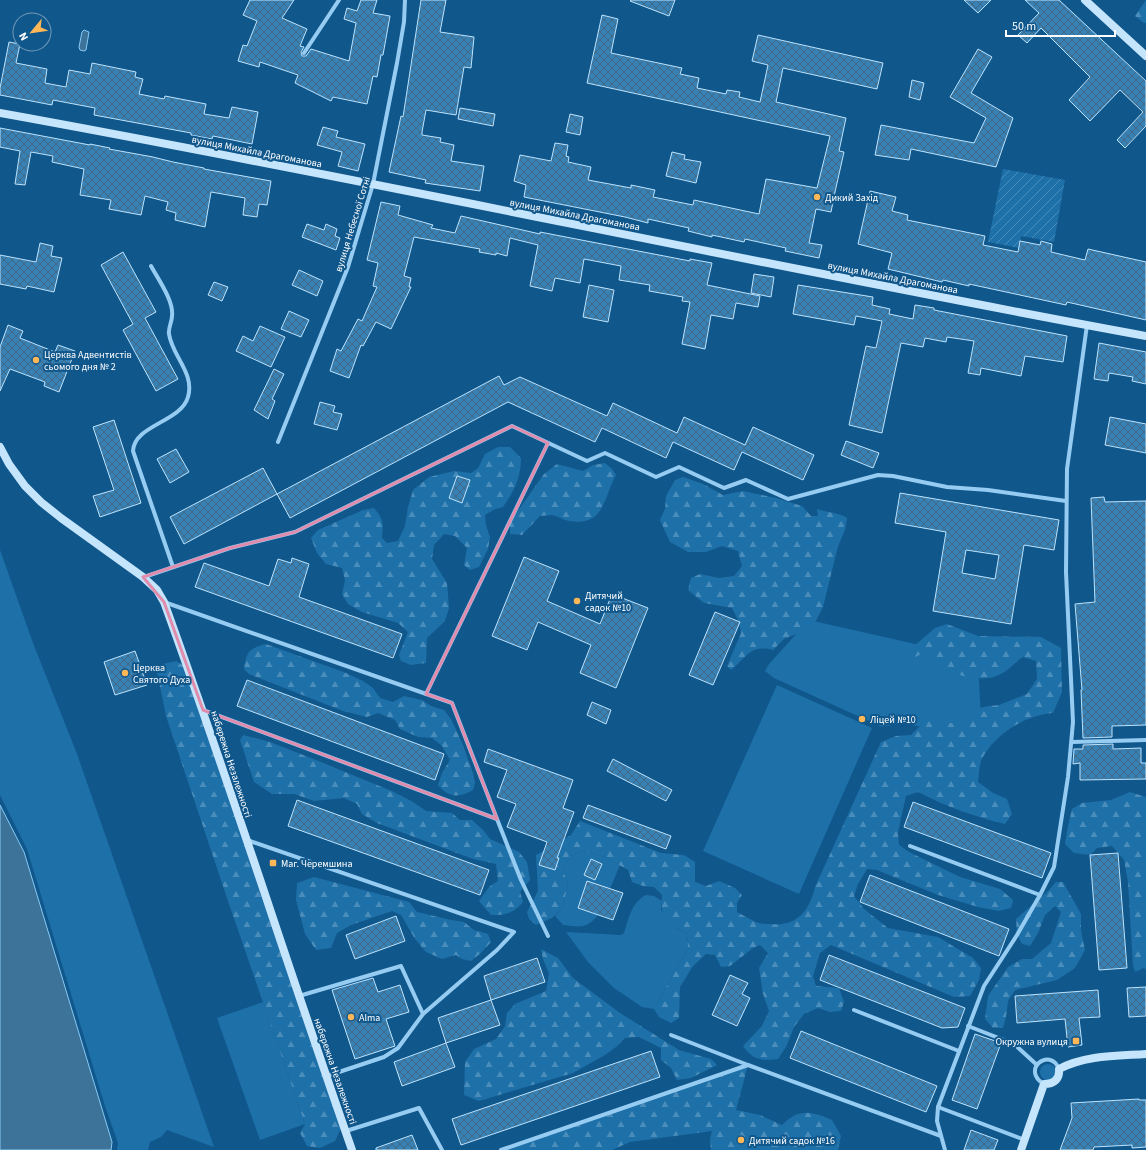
<svg xmlns="http://www.w3.org/2000/svg" width="1146" height="1150" viewBox="0 0 1146 1150" font-family="'Source Sans 3',sans-serif">
  <style>
    .green { fill: #1e70a9 }
    .forest { fill: url(#forest-firs) }
    .garden { fill: url(#garden-furrows) }
    .water { fill: #3d7299; stroke: #87caf6 }
    .building { fill: url(#building-cross-hatch); stroke: #bde3fd; fill-rule: evenodd }
    .lines { fill: none; stroke-linecap: round; stroke-linejoin: round }
    .street { stroke: #96ccf2; stroke-width: 4 }
    .secondary { stroke: #c5e5fc; stroke-width: 8 }
    .marked { fill: none; stroke: #e08cad; stroke-width: 3; stroke-linejoin: round }
    .poi-dot { fill: #ffb757; stroke: #10578c; stroke-width: 1.5 }
    .labels { text-anchor: middle; stroke-width: 4; stroke-linejoin: round; paint-order: stroke }
    .street-label { font-size: 10px; fill: #fff; stroke: #10578c }
    .poi-label { font-size: 10px; fill: #fff; stroke: #10578c; text-anchor: start }
  </style>
  <defs>
    <pattern id="forest-firs" width="22" height="20" patternUnits="userSpaceOnUse"><rect width="22" height="20" fill="#1e70a9"/><path d="M5 1l3.5 6h-7zM16 11l3.5 6h-7z" fill="#4b8dba"/></pattern>
    <pattern id="garden-furrows" width="10" height="10" patternUnits="userSpaceOnUse"><rect width="10" height="10" fill="#1e70a9"/><path d="M-1 1l2-2M0 10L10 0M9 11l2-2" fill="none" stroke="#4b8dba"/></pattern>
    <pattern id="building-cross-hatch" width="8" height="8" patternUnits="userSpaceOnUse"><rect width="8" height="8" fill="#3881b5"/><path d="M0 0l8 8M0 8l8-8" fill="none" stroke="#416986"/></pattern>
  </defs>
  <rect width="100%" height="100%" fill="#10578c"/>
  <g class="green">
    <path d="M0,550L33,643L77,754L214,1147L167,1130L161,1137L150,1142L148,1150H117L118,1143L105,1106L27,849L0,795Z"/>
    <path d="M809,620L955,653L978,661L982,740L903,723L882,727L774,678L765,671L769,664Z"/>
    <path d="M777,685L872,728L799,894L703,851Z"/>
    <path d="M583,851L605,857L620,865L610,889L583,893L578,908L598,915C587,929 580,927 563,925L555,916L562,909L568,885L563,869L569,856Z"/>
    <path d="M646,895L654,896L662,901L661,910L676,928L687,934L688,948L654,1009L642,1007L614,988L588,962L566,932L621,935L624,933C629,918 631,903 646,895Z"/>
    <path d="M263,1002L305,1124L260,1140L217,1018Z"/>
    <circle cx="1048" cy="1072" r="8"/>
  </g>
  <g class="forest">
    <path d="M1146,0V23H1144L1135,16Z"/>
    <path d="M498,447H510L521,458C521,478 514,491 503,507L495,509L485,515L486,526L490,537L488,549L479,567L470,570L464,565L467,548L455,536L444,534L434,545L432,559L447,583L449,608L445,621L427,638L426,663L411,665L401,661L399,655L408,632L398,623L362,612L348,604L342,594L345,580L342,568L326,564L317,553L311,538L318,530L363,510L374,508C384,520 383,523 382,538L387,543L398,541L405,526L408,507L413,490L429,477L454,471L471,473L478,468L485,454Z"/>
    <path d="M605,463L612,469L616,475C603,498 605,527 569,521C563,520 558,516 552,515C548,515 543,516 540,516L522,535L510,534V522L544,474L557,464L583,471L593,465Z"/>
    <path d="M683,477L703,484L723,495L743,491L776,498L802,506L811,516H818L817,509C828,513 838,512 847,518L845,530L838,546L823,607L812,628L784,639L773,650C750,644 747,657 731,670L727,666L741,633L739,622L732,608L704,603L688,590L691,578L700,574L719,578L734,576L742,566L738,551L722,546L706,552H688L670,542L660,520L665,509L666,496L675,480Z"/>
    <path d="M947,624L978,636L1041,637L1061,648L1062,692L1053,713C1025,715 993,735 981,761C979,767 979,776 978,782L993,793L1007,799L1012,814L1005,824C975,817 945,806 918,792L906,796L898,832L899,845L909,852L960,877L1000,889L1013,900L1011,908L999,911L978,907L938,895L877,870L867,869L858,884L854,896L864,909L888,928L938,937L973,958L981,968L979,980L970,996L954,997L831,945L820,953L813,976L816,986L839,988L844,1002L841,1011L830,1012L818,1008L804,1014L794,1027L786,1047L778,1059C761,1061 753,1060 743,1046L762,1026L769,1011L763,994L759,968L768,953L760,945L753,948L730,966L721,967L715,955L706,954L693,966L680,987L679,1018L671,1023L659,1017L654,1009L688,948L687,934C667,922 660,921 662,895L654,887L643,886L632,882L628,870L605,857L583,851L569,856L563,869L568,885L562,909L552,918L536,925L529,919L527,912L538,891L536,855L571,835L580,821L661,853L684,855L695,862V882L706,886L719,881L735,888L742,895L737,903V912C743,915 749,919 756,922C760,924 766,924 771,924C797,927 810,910 815,887L881,742L896,736L911,735L924,722L934,719L955,724L965,718L975,709L989,706L999,705L1027,694L1037,679L1036,661L1023,657C1015,662 1009,670 1001,674C984,683 960,677 944,668C937,664 930,658 924,653L915,657L907,652L935,628Z"/>
    <path d="M266,644L346,673L363,681L373,688L380,698L393,702L404,696L422,700L431,706L444,710L451,719L463,745L473,773L475,783L473,790C459,798 449,798 438,785L442,773L450,760L442,746L432,738L418,737L400,729L395,720L378,713L367,717L343,711L249,674L244,669C247,651 248,649 266,644Z"/>
    <path d="M176,661L188,668L343,1124L335,1141L320,1148L307,1146L300,1133L305,1124L228,901L166,716L157,672L163,664Z"/>
    <path d="M243,735L270,742L316,760L394,792L413,802L426,811L452,813L460,820H472L484,831L490,839L519,852L527,862L530,880L520,892L523,902C513,914 505,915 491,915L479,901L489,887L498,881L496,864L473,859L377,823L362,814L357,804L344,798L314,801L294,794H272L254,782L240,740Z"/>
    <path d="M1130,792L1146,797V970L1144,968L1135,972L1133,965L1128,882L1124,860L1112,846L1097,848L1090,855L1074,853L1065,844L1068,826L1072,809L1082,803L1111,800Z"/>
    <path d="M314,877L409,902L417,912L451,920L464,922L474,930L488,934L491,942L481,953L471,961L462,959L456,955L442,959L426,952L415,939L401,915L392,911L351,925L337,933L331,948L316,950L305,934L296,900L297,883Z"/>
    <path d="M1056,882H1063L1081,914V931L1085,950L1075,968L1057,980L1015,990L1008,1001L1006,1017L1003,1028H993L985,1019L988,996L1008,967L1022,959H1032L1051,943L1061,912L1055,906L1045,915L1038,933L1030,946L1022,944L1017,935L1016,919L1049,890Z"/>
    <path d="M541,949L558,958L573,978L620,1013L679,1050L711,1059L717,1065L691,1078L677,1080L671,1068L661,1060V1048L639,1037L625,1038L616,1047L605,1055L573,1073L479,1101L464,1095L465,1062L474,1049L496,1039L505,1026L507,1013L515,1004L546,991L549,974L543,959Z"/>
    <path d="M748,1065L736,1110L760,1115L782,1125C799,1108 811,1111 832,1120L841,1136L838,1150H711L710,1139L712,1131L630,1142L612,1150H501Z"/>
  </g>
  <path class="garden" d="M1003,169L1065,180L1054,242L1021,236L1019,248L988,242Z"/>
  <g class="water">
    <path d="M84,30L89,32L86,50L84,51L80,50L79,47L82,32Z"/>
    <path d="M0,805L24,852L112,1142L111,1150H0Z"/>
  </g>
  <g class="building">
    <path d="M250,0H294L282,18L307,29L300,46L304,47L301,52L302,56H306L311,49L349,61L356,23L344,19L347,8L357,11L361,0H377L373,13L390,16L383,55H381L377,77L373,76L367,104L333,97L331,101L295,83L298,75L260,62L259,67L238,61L243,45L247,46L257,21L243,15Z"/>
    <path d="M421,0H446L440,32L474,37L471,68L464,67L456,115L426,110L422,132V135L441,138L440,142L454,145L451,161L484,166L480,191L425,183L426,180L389,172L401,116L403,117Z"/>
    <path d="M631,0H675L669,16L630,1Z"/>
    <path d="M964,0H991L978,13Z"/>
    <path d="M1025,0H1059L1146,81V126L1125,148L1117,140L1143,112L1120,90L1090,121L1069,100L1090,77L1041,28L1027,43L1018,35L1039,13Z"/>
    <path d="M602,15L618,19L611,53L682,68L680,74L699,78L697,88L726,94L727,90L740,92L739,97L760,102L768,65L752,61L758,35L883,63L877,89L783,68L776,102L846,118L839,151L844,152L835,192L831,212L816,209L809,243L822,245L819,258L785,251L786,248L763,243L745,239L744,242L712,235V237L688,231L689,228L648,219V223L625,217L524,197L526,185L514,181L520,155L551,161L555,143L568,145L566,156L569,157L568,162L591,167L588,180L631,188V185L655,190L653,197L693,205L694,200L759,214L766,179L817,188L830,136L587,83Z"/>
    <path d="M9,42L20,44L16,63L47,69L45,83L66,87L69,70L90,74L92,63L136,72L135,77L143,79L139,94L164,99L165,96L206,104L204,114L229,118L232,107L258,112L252,144L213,136L212,139L191,135V133L94,115L95,108L53,100L52,105L0,95V88Z"/>
    <path d="M978,49L992,57L971,93L1013,118L996,167L911,149L909,160L875,155L881,125L974,143L986,118L950,97Z"/>
    <path d="M912,80L924,83L920,100L909,97Z"/>
    <path d="M460,108L495,114L493,126L458,119Z"/>
    <path d="M570,114L583,117L580,135L566,132Z"/>
    <path d="M323,127L338,131L336,137L365,144L358,171L338,166L342,152L317,145Z"/>
    <path d="M0,128L90,145V144L110,148L109,149L153,157L173,162L204,168V169L271,181L267,205L259,204L257,217L243,215L245,198L211,192L205,227L175,220L176,213L166,210L168,202L145,196L141,215L109,209L111,200L80,195L84,169L52,162L53,156L31,152L25,185L15,184L20,151L0,147Z"/>
    <path d="M672,152L685,155L684,159L701,162L696,183L666,176Z"/>
    <path d="M870,191L896,197L892,211L908,215L907,220L985,236L983,245L1018,252L1020,241L1040,245L1041,241L1052,244L1051,252L1085,260L1088,249L1146,262V320L1067,302L1066,305L969,284V286L943,280L942,282L888,269L892,253L858,244Z"/>
    <path d="M381,202L400,206L398,215L433,225L431,228L455,233L461,216L540,234V232L690,261V259L712,263L707,285L760,296L758,307L736,303L733,319L711,315L705,349L682,344L690,302L682,301L683,297L649,291L650,285L619,280L621,266L584,259L580,283L555,278L552,291L530,286L538,245L510,238L507,256L496,253V255L479,252L480,249L414,237L404,276L411,278L409,287H411L391,329L376,322L363,346L361,345L349,378L330,371L337,349L341,351L358,319L362,321L377,287L373,286L378,263L367,260Z"/>
    <path d="M307,224L324,230L326,224L337,229L335,236L340,238L336,250L302,237Z"/>
    <path d="M40,243L53,246L51,256L62,258L54,292L27,286L26,289L0,284V255L36,262Z"/>
    <path d="M123,252L156,312L145,318L178,379L156,391L123,330L133,324L101,265Z"/>
    <path d="M299,270L323,281L317,296L292,285Z"/>
    <path d="M754,274L774,277L771,297L751,293Z"/>
    <path d="M214,282L228,287L222,301L208,295Z"/>
    <path d="M589,285L614,290L608,322L583,317Z"/>
    <path d="M798,285L873,297L872,305L890,309L889,314L913,319L915,305L934,308V310L1067,336L1063,362L1025,356L1021,376L981,368L980,375L968,373L974,341L947,337L946,342L925,338L923,347L901,343L882,433L849,425L866,346L876,348L882,321L856,316L854,325L793,314Z"/>
    <path d="M289,311L309,320L301,337L281,329Z"/>
    <path d="M8,325L23,331L20,338L55,352L58,345L75,351L59,392L44,386L45,382L10,369L0,391V347Z"/>
    <path d="M260,326L285,337L271,367L236,351L243,336L253,341Z"/>
    <path d="M1099,343L1146,352V384L1132,381L1133,377L1109,373L1108,381L1094,379Z"/>
    <path d="M274,369L284,374L272,399L275,401L268,419L254,410Z"/>
    <path d="M499,376L504,385L520,377L607,416L613,403L677,433L684,417L745,445L753,427L814,455L803,480L742,452L734,470L673,442L666,458L602,428L595,442L508,402L290,518L277,494Z"/>
    <path d="M320,402L335,406L333,412L342,414L337,430L314,424Z"/>
    <path d="M1110,417L1146,424V453L1105,445Z"/>
    <path d="M114,420L141,503L100,517L93,496L114,490L93,427Z"/>
    <path d="M846,441L879,453L873,468L841,455Z"/>
    <path d="M176,449L189,472L170,483L157,459Z"/>
    <path d="M263,468L277,494L184,544L170,517Z"/>
    <path d="M457,476L470,480L462,503L449,498Z"/>
    <path d="M900,493L1059,520L1054,550L1024,545L1011,624L933,611L946,532L895,523ZM966,550L999,555L995,579L962,573Z"/>
    <path d="M1104,497L1105,502L1146,501V725L1112,726V737L1083,738L1081,690H1082L1075,604L1095,602L1091,498Z"/>
    <path d="M524,557L559,571L547,601L600,624L612,594L648,608L616,688L580,673L591,645L538,622L527,650L492,636Z"/>
    <path d="M292,558L309,564L299,597L402,634L393,658L195,587L204,563L269,586L278,559L291,563Z"/>
    <path d="M715,612L740,622L713,685L689,675Z"/>
    <path d="M135,651L147,685L115,695L104,662Z"/>
    <path d="M247,680L444,754L435,780L237,706Z"/>
    <path d="M592,702L611,710L606,724L587,715Z"/>
    <path d="M1113,744V749L1141,748V763H1146V779L1080,780V763L1073,764L1074,749H1083V745Z"/>
    <path d="M488,749L573,780L563,808L574,812L557,858H559L555,870L539,865L547,842L507,827L516,804L497,797L507,770L484,762Z"/>
    <path d="M613,759L672,790L666,801L607,771Z"/>
    <path d="M297,800L489,870L480,895L288,826Z"/>
    <path d="M913,802L1051,853L1042,878L904,827Z"/>
    <path d="M588,805L671,836L666,849L583,818Z"/>
    <path d="M1118,853L1127,968L1099,970L1090,855Z"/>
    <path d="M591,859L602,864L595,880L584,875Z"/>
    <path d="M870,875L1009,929L999,956L860,902Z"/>
    <path d="M587,881L623,893L613,920L578,908Z"/>
    <path d="M396,916L405,941L355,959L346,935Z"/>
    <path d="M829,955L965,1008L958,1027L942,1028L820,980Z"/>
    <path d="M537,958L545,982L491,1000L484,976Z"/>
    <path d="M730,975L748,983L742,994L750,998L737,1026L712,1015Z"/>
    <path d="M373,978L378,992L400,985L409,1012L386,1019L395,1046L355,1059L332,990Z"/>
    <path d="M1146,987V1016L1129,1017L1127,988Z"/>
    <path d="M1098,990L1100,1017L1079,1018L1082,1045L1068,1047L1065,1019L1017,1023L1015,996Z"/>
    <path d="M491,1000L500,1025L446,1043L438,1018Z"/>
    <path d="M801,1031L937,1086L926,1112L790,1058Z"/>
    <path d="M975,1034L1001,1043L977,1109L952,1100Z"/>
    <path d="M446,1043L455,1067L402,1086L394,1062Z"/>
    <path d="M651,1051L660,1077L461,1145L452,1119Z"/>
    <path d="M1139,1099V1100H1146V1147L1132,1148V1145L1094,1147L1093,1150H1060L1072,1118L1071,1103Z"/>
    <path d="M971,1130L998,1140L994,1150H964Z"/>
    <path d="M412,1135L418,1150H376V1148Z"/>
  </g>
  <g class="lines">
    <g class="street">
      <path d="M304,53L339,0"/>
      <path d="M151,266C158,279 174,301 172,316C172,322 168,328 169,334C172,356 195,373 188,397C181,422 134,425 133,451L173,567"/>
      <path d="M278,442L348,267L373,184L397,63L404,22L405,0"/>
      <path d="M144,577L230,548L295,532L512,426L587,461L605,453L656,477L679,467L724,488L746,480L788,499L878,475L893,476L947,487L988,490L1066,501"/>
      <path d="M164,602L452,703L497,819"/>
      <path d="M426,694L548,443"/>
      <path d="M203,710L497,819L521,880L548,936"/>
      <path d="M1072,742L1146,740"/>
      <path d="M247,840L514,932L497,950L423,1014L398,1048L384,1057L327,1076"/>
      <path d="M910,846L1040,895"/>
      <path d="M299,996L401,966L423,1014"/>
      <path d="M854,1010L959,1051"/>
      <path d="M968,1026L1014,1044L1037,1065"/>
      <path d="M671,1035L748,1065"/>
      <path d="M1044,1084C1020,1070 1050,1046 1059,1069"/>
      <path d="M938,1107L984,986L1017,935L1040,895L1054,867L1068,777L1073,722L1066,572L1067,469L1087,325"/>
      <path d="M346,1131L419,1108L442,1150"/>
      <path d="M501,1150L748,1065L941,1136"/>
      <path d="M945,1150L937,1121L938,1107L1025,1140"/>
    </g>
    <g class="secondary">
      <path d="M1085,0L1146,56"/>
      <path d="M0,113C383,182 763,266 1146,336"/>
      <path d="M0,447L9,464L25,486L41,502L61,518L143,577L157,590L164,602C230,783 288,968 352,1150"/>
      <path d="M1021,1150L1044,1084C1054,1084 1060,1079 1059,1069C1086,1055 1117,1056 1146,1054"/>
    </g>
  </g>
  <path class="marked" d="M512,426L548,443L426,694L452,703L497,819L203,710L164,602L143,577L230,548L295,532Z"/>
  <g class="poi-dot">
    <circle cx="817" cy="197" r="4"/>
    <circle cx="36" cy="360" r="4"/>
    <circle cx="577" cy="601" r="4"/>
    <circle cx="125" cy="673" r="4"/>
    <circle cx="862" cy="719" r="4"/>
    <rect x="269" y="859" width="8" height="8" rx="2"/>
    <circle cx="351" cy="1017" r="4"/>
    <rect x="1072" y="1037" width="8" height="8" rx="2"/>
    <circle cx="741" cy="1140" r="4"/>
  </g>
  <g class="labels">
    <g class="street-label">
      <text transform="translate(257 151) rotate(11)" y="4">вулиця Михайла Драгоманова</text>
      <text transform="translate(575 214) rotate(11)" y="4">вулиця Михайла Драгоманова</text>
      <text transform="translate(352 224) rotate(-73)" y="4">вулиця Небесної Сотні</text>
      <text transform="translate(893 277) rotate(11)" y="4">вулиця Михайла Драгоманова</text>
      <text transform="translate(232 764) rotate(72)" y="4">набережна Незалежності</text>
      <text transform="translate(336 1071) rotate(71)" y="4">набережна Незалежності</text>
    </g>
    <g class="poi-label">
      <text x="825" y="201">Дикий Захід</text>
      <text x="44" y="358">Церква Адвентистів<tspan x="44" dy="12">сьомого дня № 2</tspan></text>
      <text x="585" y="599">Дитячий<tspan x="585" dy="12">садок №10</tspan></text>
      <text x="133" y="671">Церква<tspan x="133" dy="12">Святого Духа</tspan></text>
      <text x="870" y="723">Ліцей №10</text>
      <text x="281" y="867">Маг. Черемшина</text>
      <text x="359" y="1021">Alma</text>
      <text x="1068" y="1045" text-anchor="end">Окружна вулиця</text>
      <text x="749" y="1144">Дитячий садок №16</text>
    </g>
  </g>
  <g transform="translate(32 32) rotate(241)"><circle r="19" fill="#10578c" stroke="#709aba"/>
  <path d="M0-3L7 15L0 10L-7 15Z" fill="#ffb757"/>
  <text y="-6" font-size="11" font-weight="bold" text-anchor="middle" fill="#ffffff">N</text>
  </g>
  <path d="M1006 30v6h109v-6" fill="none" stroke="#ffffff" stroke-width="2"/>
  <text x="1012" y="30" font-size="12" fill="#ffffff" stroke="#10578c" stroke-width="3" paint-order="stroke">50 m</text>
</svg>
